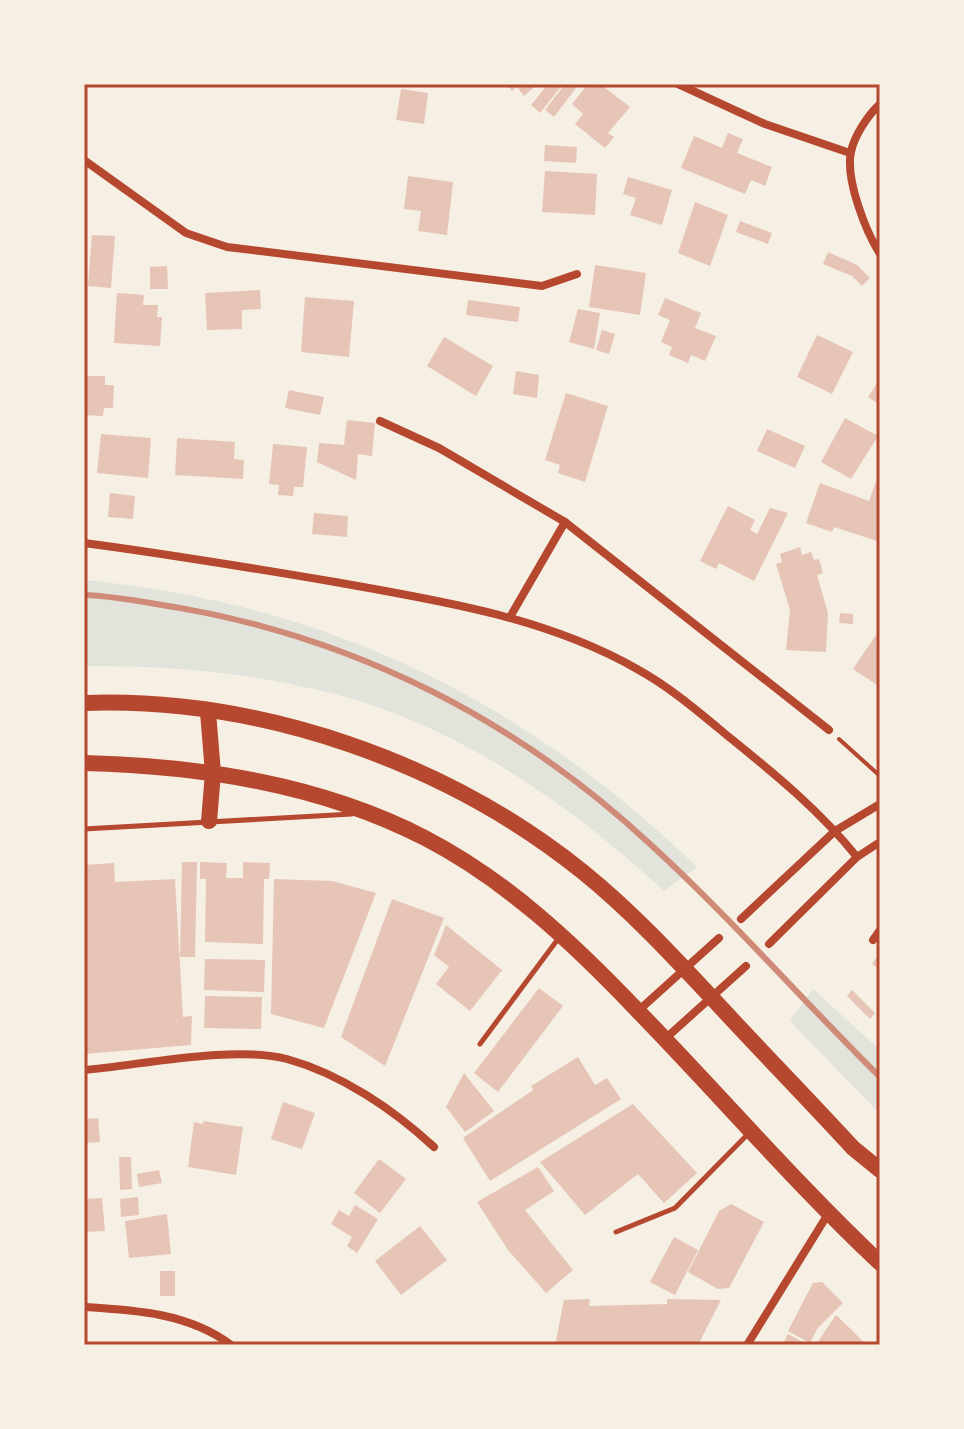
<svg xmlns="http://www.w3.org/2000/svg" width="964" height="1429" viewBox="0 0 964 1429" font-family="'Roboto Condensed',sans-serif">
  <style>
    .green { fill: #e2e4dc }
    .building { fill: #e6c5b7 }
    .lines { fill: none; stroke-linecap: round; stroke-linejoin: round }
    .path { stroke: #b5482f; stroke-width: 4 }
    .service { stroke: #b5482f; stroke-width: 5 }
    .minor { stroke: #b5482f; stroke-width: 8 }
    .primary { stroke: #b5482f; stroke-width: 16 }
    .rail { stroke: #cf8b77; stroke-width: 6 }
    .neatline { fill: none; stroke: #b5482f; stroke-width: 3 }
  </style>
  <rect width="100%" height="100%" fill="#f6efe4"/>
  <g class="green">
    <path d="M84,580C325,603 523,699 697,867L664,891C572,806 460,727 338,695C256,673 169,665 84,666Z"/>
    <path d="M813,989L880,1050V1114L790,1021Z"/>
  </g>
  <g class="building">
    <path d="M506,84H538L524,96L517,87L512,91Z"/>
    <path d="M548,84H563L540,113L531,105Z"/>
    <path d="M565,84H579L554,117L545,110Z"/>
    <path d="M588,84H600L630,107L608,133L614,137L605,148L575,124L583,114L572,104Z"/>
    <path d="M401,89L428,93L424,124L396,120Z"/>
    <path d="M728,133L743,139L737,153L772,167L765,186L751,180L745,194L681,168L694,136L722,148Z"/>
    <path d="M545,145L577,147L576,163L544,161Z"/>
    <path d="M545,171L597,174L595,215L542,212Z"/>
    <path d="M408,176L453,182L447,235L418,231L421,211L404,209Z"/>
    <path d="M628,177L672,190L662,225L630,215L636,198L623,194Z"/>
    <path d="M695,202L728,215L710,266L678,253Z"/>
    <path d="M740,221L772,233L768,244L736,232Z"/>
    <path d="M92,235L115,236L111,288L88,286Z"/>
    <path d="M828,252L857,265L870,278L862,286L852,276L823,264Z"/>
    <path d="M595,265L646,273L640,315L589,307Z"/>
    <path d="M167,266L168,289H150V267Z"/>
    <path d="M260,290L261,309L242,310V329L207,330L205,293Z"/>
    <path d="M117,293L144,295L143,305H158L157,317H162L160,346L114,343Z"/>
    <path d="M305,297L354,301L349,357L301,352Z"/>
    <path d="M665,298L701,313L695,328L716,336L705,361L691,355L688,363L669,355L672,347L661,342L670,320L658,315Z"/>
    <path d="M468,300L520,307L518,322L466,315Z"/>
    <path d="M578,309L600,313L594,349L569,342Z"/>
    <path d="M602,330L615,334L609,354L596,350Z"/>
    <path d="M817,335L853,352L832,394L797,377Z"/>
    <path d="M444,337L493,366L476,396L427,366Z"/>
    <path d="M516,371L539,375L537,398L513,394Z"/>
    <path d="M84,376H105V385H114L113,408H104L103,416L84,415Z"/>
    <path d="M880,378V405L868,397Z"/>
    <path d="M289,390L324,397L320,415L285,408Z"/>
    <path d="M566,393L608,406L585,482L558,473L560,465L545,460Z"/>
    <path d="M845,418L878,436L851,479L821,462Z"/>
    <path d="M347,420L375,423L372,456L358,454L356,480L317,462L319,443L344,445Z"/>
    <path d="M767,429L805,446L795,468L757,451Z"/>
    <path d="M101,434L151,438L148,478L97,473Z"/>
    <path d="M177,438L235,442L234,459L244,460L243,479L175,475Z"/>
    <path d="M273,444L307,447L303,487H294L293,496L278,495L279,485L269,484Z"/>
    <path d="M880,471V542L834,527L832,532L806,523L820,483L869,501Z"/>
    <path d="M110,493L135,496L133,519L108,517Z"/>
    <path d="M728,506L755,520L750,530L757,534L770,508L788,513L754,581L719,563L716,569L700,561Z"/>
    <path d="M314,513L348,516L347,537L312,534Z"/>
    <path d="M800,547L802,555L811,552L814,560L819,559L823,573L817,575L828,613L826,652L786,650L790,610L776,564L782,562L780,554Z"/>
    <path d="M840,613L853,614V624L839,623Z"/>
    <path d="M876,635L880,638V687L853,669Z"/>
    <path d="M182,862H197L195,957H180Z"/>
    <path d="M200,862L227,863L226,878H243V862L270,863L269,879H264L263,944L205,942L206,879H200Z"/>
    <path d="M114,863L115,882L175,879L183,1017L192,1016L191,1045L84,1054V865Z"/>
    <path d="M274,879L332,881L376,893L324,1028L271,1014Z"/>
    <path d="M392,899L444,918L385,1066L341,1037Z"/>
    <path d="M446,925L502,970L470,1011L436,984L449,967L434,955Z"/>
    <path d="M880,952V970L872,964Z"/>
    <path d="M205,959L265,960L264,992L204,990Z"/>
    <path d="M539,988L563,1006L498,1092L474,1073Z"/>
    <path d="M852,990L875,1013L870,1019L847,996Z"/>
    <path d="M205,996L262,997L261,1029L204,1028Z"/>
    <path d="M578,1057L595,1085L607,1078L621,1099L490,1181L463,1138L533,1090L531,1086Z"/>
    <path d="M464,1073L494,1111L465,1132L446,1107Z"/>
    <path d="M283,1102L315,1113L302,1149L271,1139Z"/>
    <path d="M633,1104L697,1173L664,1203L638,1174L585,1215L540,1162Z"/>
    <path d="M98,1118L100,1142L84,1143V1119Z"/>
    <path d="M203,1121L243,1127L236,1175L188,1167L194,1122L203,1124Z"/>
    <path d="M119,1157H131L132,1189L120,1190Z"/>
    <path d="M379,1159L406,1179L380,1213L354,1193Z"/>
    <path d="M538,1167L554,1191L525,1210L573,1270L546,1293L508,1250L477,1202Z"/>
    <path d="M159,1170L162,1183L139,1187L137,1174Z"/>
    <path d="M138,1197L139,1215L121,1217L120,1199Z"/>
    <path d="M102,1198L105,1231L84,1232V1199Z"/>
    <path d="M731,1204L764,1222L729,1288L718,1289L688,1272L719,1211Z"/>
    <path d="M355,1205L378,1219L357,1253L347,1246L352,1237L331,1224L339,1210L349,1216Z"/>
    <path d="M167,1214L171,1254L129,1258L125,1221Z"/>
    <path d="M420,1226L447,1260L401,1295L375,1261Z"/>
    <path d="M674,1237L698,1250L675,1295L650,1282Z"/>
    <rect x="160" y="1271" width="15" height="25"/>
    <path d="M822,1282L843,1303L817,1329L810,1343L788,1331L813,1283Z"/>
    <path d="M590,1299L589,1306L667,1304V1299L721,1300L698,1345H555L564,1300Z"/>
    <path d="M836,1315L867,1345L817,1343Z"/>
    <path d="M788,1334L808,1345H782Z"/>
  </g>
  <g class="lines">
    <path class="path" d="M839,739L880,776"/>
    <g class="service">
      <path d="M84,829L352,814"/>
      <path d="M480,1044L558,939"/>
      <path d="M616,1232L675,1208L747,1135"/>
    </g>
    <g class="minor">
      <path d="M678,84L765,124L850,153"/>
      <path d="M880,104C868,115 854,136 851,152C845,179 866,232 880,254"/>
      <path d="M84,160L186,233L227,247L542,286L577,274"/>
      <path d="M380,421L439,448L565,522L829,730"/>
      <path d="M84,543C168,554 252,568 335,582C437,600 546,617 637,669C670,687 700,713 729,737C775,774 820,811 857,857"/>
      <path d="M510,617L565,522"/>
      <path d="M741,919L835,831L880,804"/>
      <path d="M873,940L880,930"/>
      <path d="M769,944L857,857L880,842"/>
      <path d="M638,1011L719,938"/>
      <path d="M666,1038L746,966"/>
      <path d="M84,1070C141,1065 233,1045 287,1059C341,1074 393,1109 434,1147"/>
      <path d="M84,1307C135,1310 189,1313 231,1345"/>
      <path d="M747,1345L828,1214"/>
    </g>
    <g class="primary">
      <path d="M84,703C261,697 446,762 583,872C630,910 672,955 713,999C759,1049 807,1098 853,1148L880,1170"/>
      <path d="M208,712L213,773L209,821"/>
      <path d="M84,763C201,766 320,784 425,838C506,880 573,943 636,1009C718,1093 794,1182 880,1263"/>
    </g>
    <path class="rail" d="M84,595C116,596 148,603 180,608C358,639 518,721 650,844C730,917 802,1000 880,1077"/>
  </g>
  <rect width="964" height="1429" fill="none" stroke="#f6efe4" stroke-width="172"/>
  <rect x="86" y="86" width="792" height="1257" class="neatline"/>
</svg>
